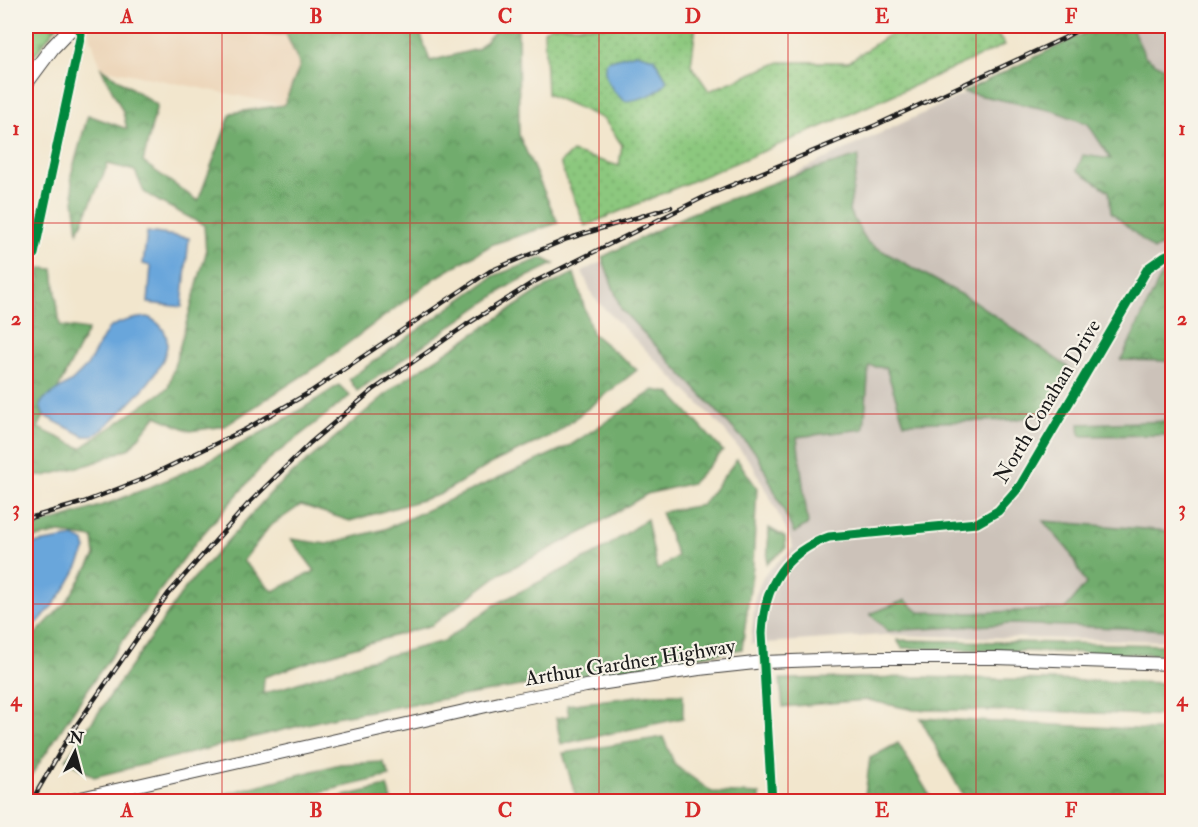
<svg xmlns="http://www.w3.org/2000/svg" width="1198" height="827" viewBox="0 0 1198 827" font-family="'IM FELL Double Pica',serif">
  <style>
    .built { fill: #edd7bb }
    .industrial { fill: #ccc2b9 }
    .grass { fill: url(#grass-dots); stroke: #54724d; stroke-width: 1.5 }
    .forest { fill: url(#forest-crowns); stroke: #466444; stroke-width: 1.5 }
    .cemetery { fill: url(#cemetery-stones); stroke: #54724d; stroke-width: 1.5 }
    .water { fill: #69a6db; stroke: #42617c; stroke-width: 1.5 }
    .lines { fill: none; stroke-linecap: round; stroke-linejoin: round }
    .minor-casing { stroke: #3c3a37; stroke-width: 11 }
    .major-casing { stroke: #3c3a37; stroke-width: 14 }
    .highway-casing { stroke: #3c3a37; stroke-width: 16 }
    .minor { stroke: #fff; stroke-width: 9 }
    .major { stroke: #fff; stroke-width: 12 }
    .highway { stroke: #fff; stroke-width: 14 }
    .rail-casing { stroke: #1c1c1c; stroke-width: 4.5 }
    .rail { stroke: #f7f3e8; stroke-width: 2; stroke-dasharray: 7; stroke-linecap: butt }
    .cycleway-casing { stroke: #f7f3e8; stroke-width: 13 }
    .cycleway { stroke: #00873e; stroke-width: 9 }
    .grid { fill: none; stroke: #d62828; stroke-width: 1.5; stroke-opacity: 0.55 }
    .labels { text-anchor: middle; stroke-width: 4.5; stroke-linejoin: round; paint-order: stroke }
    .street-label { font-size: 21px; fill: #1c1c1c; stroke: #f7f3e8 }
    .neatline { fill: none; stroke: #d62828; stroke-width: 2 }
    .grid-label { font-size: 20px; text-anchor: middle; font-weight: bold; fill: #d62828 }
  </style>
  <defs>
    <pattern id="grass-dots" width="8" height="8" patternUnits="userSpaceOnUse" patternTransform="scale(1.5)"><rect width="8" height="8" fill="#8cc87e"/><path d="M2 2h.1M6 6h.1" fill="none" stroke="#78ab6c" stroke-width="1.8" stroke-linecap="round"/></pattern>
    <pattern id="forest-crowns" width="20" height="18" patternUnits="userSpaceOnUse" patternTransform="scale(1.5)"><rect width="20" height="18" fill="#71ac6d"/><path d="M2 6a3 3 0 1 1 6 0M12 15a3 3 0 1 1 6 0" fill="none" stroke="#5c8b59"/></pattern>
    <pattern id="cemetery-stones" width="16" height="16" patternUnits="userSpaceOnUse" patternTransform="scale(1.5)"><rect width="16" height="16" fill="#8cc87e"/><path d="M2 7V4a2 2 0 0 1 4 0v3zM10 15v-3a2 2 0 0 1 4 0v3z" fill="#78ab6c"/></pattern>
  </defs>
  <rect width="100%" height="100%" fill="#f7f3e8"/>
  <filter id="ink" filterUnits="userSpaceOnUse"><feTurbulence type="fractalNoise" baseFrequency=".0167" numOctaves="2"/><feDisplacementMap in="SourceGraphic" scale="12" xChannelSelector="R" yChannelSelector="G"/><feConvolveMatrix kernelMatrix="1 2 1 2 8 2 1 2 1" color-interpolation-filters="sRGB"/></filter>
  <filter id="wash" filterUnits="userSpaceOnUse"><feTurbulence type="fractalNoise" baseFrequency=".008" numOctaves="4" result="noise"/><feDisplacementMap in="SourceGraphic" scale="24" xChannelSelector="R" yChannelSelector="G"/><feGaussianBlur stdDeviation="1.35" result="paint"/><feColorMatrix in="noise" values="0 0 0 0 0 0 0 0 0 0 0 0 0 0 0 0 0 1.4 0 .05"/><feComposite in="paint" operator="in"/></filter>
  <g filter="url(#wash)">
    <rect width="100%" height="100%" fill="#f2e6cd"/>
    <path class="built" d="M87,26H369L284,105L101,68Z"/>
    <path class="industrial" d="M1100,26H1172V641L885,635L751,644L755,596L764,575L793,547L785,527L752,464L717,422L593,297L582,271L939,106Z"/>
    <path class="grass" d="M551,26H696L691,65L709,91L780,62H848L896,30V26H991L1005,45L821,127L585,226L560,163L572,152L619,166L622,145L604,119L547,94L544,31Z"/>
    <g class="forest">
      <path d="M250,26H418L430,61L478,49L500,26H518L519,135L558,223L493,244L437,277L319,365L225,426L190,431L156,416L130,448L91,464L44,476L26,473V383L40,268L53,269L60,326L88,330L38,428L81,448L168,388L206,253L204,225L160,202L144,192L135,171L108,164L78,232L71,175L88,115L127,129L123,112L101,68L157,105L143,162L198,201L231,113L284,105L300,65L286,34L259,33Z"/>
      <path d="M1099,26H1131L1145,56L1172,74V239L1154,250L1111,212L1109,191L1077,170L1083,155L1111,159L1088,124L1054,111L963,92Z"/>
      <path d="M859,156L849,211L868,243L975,302L1072,370L1040,415L1012,420L904,423L886,368L869,366L864,429L797,437L808,524L794,533L757,454L621,309L602,257L687,215L791,176Z"/>
      <path d="M542,258L554,264L512,284L357,391L349,379L494,276Z"/>
      <path d="M1172,267V361L1121,360L1163,272Z"/>
      <path d="M574,273L592,333L637,370L555,434L496,461L439,495L350,521L301,505L269,527L243,561L273,591L315,571L291,539L327,544L385,529L571,445L654,390L670,393L723,451L692,483L647,494L587,530L500,574L432,625L348,649L264,677L263,694L363,662L444,641L496,604L600,551L647,519L657,570L677,556L661,512L702,505L737,459L757,488L753,566L742,649L335,717L94,777L66,759L186,587L274,489L398,384L540,290Z"/>
      <path d="M339,385L350,396L266,462L196,542L96,677L26,783V644L67,601L95,556L93,538L60,533L26,540V528C137,501 244,448 339,385Z"/>
      <path d="M1172,421V435L1080,436L1079,424Z"/>
      <path d="M1172,517V630L1011,624L888,631L870,614L905,600L919,612L970,613L1065,609L1086,584L1069,551L1043,521L1169,531Z"/>
      <path d="M769,528L785,537L786,548L767,564Z"/>
      <path d="M897,640L1172,645V655L902,648Z"/>
      <path d="M921,677L1172,683V716L1042,711L914,710L867,700L783,707L780,679Z"/>
      <path d="M653,694H683V718L561,744L556,718L569,716L567,705Z"/>
      <path d="M920,718L1172,731V801H966Z"/>
      <path d="M663,737L675,765L712,792L760,794V801H577L563,753Z"/>
      <path d="M898,743L933,801H854L865,795L870,758Z"/>
      <path d="M383,762L390,776L282,801H175L213,797L340,764Z"/>
      <path d="M387,786L392,801H323Z"/>
    </g>
    <path class="cemetery" d="M26,26H57L26,66Z"/>
    <g class="water">
      <path d="M636,53L654,58L667,80C661,94 639,100 625,101C614,94 599,74 607,61Z"/>
      <path d="M147,232L189,238L182,307L148,303L151,266L143,264Z"/>
      <path d="M148,317C203,344 124,408 102,430L93,436H84L44,416L40,405L44,399L72,381L87,366L108,329C119,321 135,318 148,317Z"/>
      <path d="M74,537L84,542L86,549C71,585 53,608 26,635V545Z"/>
    </g>
  </g>
  <g filter="url(#ink)">
    <g class="lines">
      <defs>
        <g id="minor">
          <path d="M26,253L34,254L81,34L78,26"/>
          <path d="M772,802L762,633C764,587 783,553 829,537L977,523L998,511L1020,486L1148,268L1165,256L1172,253"/>
        </g>
        <path id="major" d="M63,802L504,702L586,686L699,669L764,662L874,658H995L1172,664"/>
        <path id="highway" d="M26,83L52,48L73,26"/>
      </defs>
      <use href="#minor" class="minor-casing"/>
      <use href="#major" class="major-casing"/>
      <use href="#highway" class="highway-casing"/>
      <use href="#minor" class="minor"/>
      <use href="#major" class="major"/>
      <use href="#highway" class="highway"/>
      <defs>
        <g id="rail">
          <path d="M26,519L84,502L143,479L246,429L310,392L490,271L567,239L671,207"/>
          <path d="M31,802L71,733L168,594L248,504L310,443L373,390L466,325L532,283L708,195L876,125L1064,38L1085,26"/>
        </g>
      </defs>
      <use href="#rail" class="rail-casing"/>
      <use href="#rail" class="rail"/>
      <defs>
        <g id="cycleway">
          <path d="M26,253L34,254L81,34L78,26"/>
          <path d="M772,802L762,633C764,587 783,553 829,537L977,523L998,511L1020,486L1148,268L1165,256L1172,253"/>
        </g>
      </defs>
      <use href="#cycleway" class="cycleway-casing"/>
      <use href="#cycleway" class="cycleway"/>
    </g>
  </g>
  <path class="grid" d="M222,26V802M410,26V802M599,26V802M788,26V802M976,26V802M26,223H1172M26,414H1172M26,604H1172"/>
  <g class="labels">
    <g class="street-label">
      <text transform="translate(1047 401) rotate(-59)" y="7">North Conahan Drive</text>
      <text transform="translate(630 662) rotate(-9)" y="7">Arthur Gardner Highway</text>
    </g>
  </g>
  <rect width="1198" height="827" fill="none" stroke="#f7f3e8" stroke-width="66"/>
  <g transform="translate(75 752) rotate(6)" stroke="#f7f3e8" stroke-width="4.5" paint-order="stroke">
  <path d="M0-4.5L10 22L0 15L-10 22Z" fill="#1c1c1c"/>
  <text y="-9" font-size="16" font-weight="bold" text-anchor="middle" fill="#1c1c1c">N</text>
  </g>
  <rect x="33" y="33" width="1132" height="761" class="neatline"/>
  <g class="grid-label">
    <text x="127" y="23">A</text>
    <text x="316" y="23">B</text>
    <text x="505" y="23">C</text>
    <text x="693" y="23">D</text>
    <text x="882" y="23">E</text>
    <text x="1071" y="23">F</text>
    <text x="16" y="135">1</text>
    <text x="1182" y="135">1</text>
    <text x="16" y="325">2</text>
    <text x="1182" y="325">2</text>
    <text x="16" y="515">3</text>
    <text x="1182" y="515">3</text>
    <text x="16" y="706">4</text>
    <text x="1182" y="706">4</text>
    <text x="127" y="817">A</text>
    <text x="316" y="817">B</text>
    <text x="505" y="817">C</text>
    <text x="693" y="817">D</text>
    <text x="882" y="817">E</text>
    <text x="1071" y="817">F</text>
  </g>
</svg>
